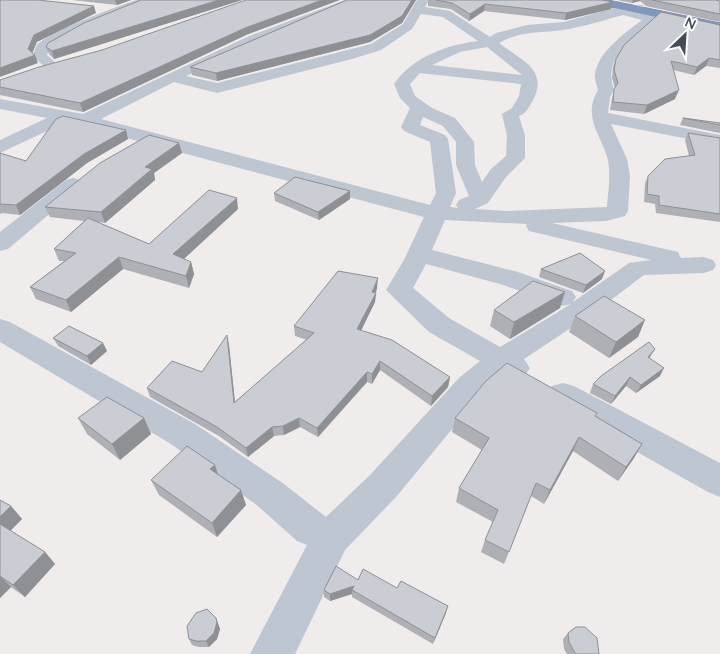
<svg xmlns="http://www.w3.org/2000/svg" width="720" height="654" viewBox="0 0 720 654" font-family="Quicksand,sans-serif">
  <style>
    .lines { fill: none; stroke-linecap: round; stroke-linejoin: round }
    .highway-casing { stroke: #6c82a9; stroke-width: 1 }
    .minor { fill: #bec6d2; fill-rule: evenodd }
    .highway { fill: #8197bd; fill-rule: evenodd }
    .wall { fill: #afb0b6 }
    .shaded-wall { fill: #8e9094 }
    .building { fill: #cbcdd4; stroke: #8e9094 }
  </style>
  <rect width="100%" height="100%" fill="#efeceb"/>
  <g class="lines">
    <defs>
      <path id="highway" d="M586,0H608L720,23V31L592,3Z"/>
    </defs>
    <use href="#highway" class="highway-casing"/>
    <g class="minor">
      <path d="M137,0H154L85,29L49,49L47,55L59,66L57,69H47L33,56C34,53 35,48 37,45C49,32 117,6 137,0Z"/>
      <path d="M345,0H362L257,43L186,76L217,83L371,44L403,24L417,0H429L425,7L450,11L490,37L496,33L527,25L564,22L621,6L643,5V9L637,11L655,16L657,19C638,43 601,52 614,90L610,97L608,113L720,135V145L611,124L627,159L630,176L628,211L625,216L606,221L552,223L678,252L681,258L704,257L713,260L716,265L713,270L704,273L644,275L595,312L524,359L530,368L525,376L515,379L503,375L481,394L396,497L345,550L295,654H250L307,545L297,541L258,506L171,444L0,342V319L10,322L195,424L284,484L326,517L370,475L459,378L480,361L429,332L386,290L404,260L424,217L66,122L0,153V140L47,118L0,109V99L83,114L247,37ZM421,14L443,17L478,41C446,45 413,57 394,84L400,98L410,108L401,127L404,131L430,142L436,193L430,205L101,119L174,82L217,93L352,59L381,50L412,29ZM623,15L642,20C625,33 598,52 595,74C594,79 597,85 598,90C582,118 601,134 608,160C611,176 608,191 607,207L507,211L475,209L488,203L506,177L525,158V136L519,116C526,114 528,108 532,102C550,70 522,61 499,43C518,31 541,33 563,30C583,27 604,20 623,15ZM487,47L522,75L432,65L460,52ZM420,73L521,84L519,96L512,108L502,114L507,136L506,156L491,169L482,182L475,165L474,142L471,138L455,118L432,108L415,96L410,84ZM423,117L443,126L456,142V165L469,196L459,200L456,205L458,208L450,207L456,193L448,139L445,135L420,125ZM445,220L527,224L526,226L529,231L651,260L629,263L573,302L576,297L572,291L518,272L432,250ZM426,264L500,284L554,303L563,306L571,304L500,347L449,318L413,288Z"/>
      <path d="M73,178L80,180L83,184L80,188L8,249L0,251V232L66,180Z"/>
      <path d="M563,383L574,386L720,463V497L708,492L552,404L548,395L552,386Z"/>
    </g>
    <use href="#highway" class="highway"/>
  </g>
  <g class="wall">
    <path d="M72,0H131L117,5Z"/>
    <path d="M141,0H242L54,59L49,54L46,47Z"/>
    <path d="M347,0H416L402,23L370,42L217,81L192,75L190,67Z"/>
    <path d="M428,0H602L613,2L611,9L565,20L484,11L469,21L451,9L428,6Z"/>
    <path d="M617,0H715L720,1V22L646,6L640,1L632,3Z"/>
    <path d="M720,25V68L706,66L694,75L673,70L675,99L644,114L610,110L612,98L615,88L612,78L613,67L616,59Z"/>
    <path d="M246,35L83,112L0,95V80Z"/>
    <path d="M683,118L720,123V133L680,125Z"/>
    <path d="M126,130L128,139L87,163L20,215L2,213L0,214V153L26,161Z"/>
    <path d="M688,133L720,138V222L656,213L655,204L644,202L645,183L648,176L689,156L685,140Z"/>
    <path d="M179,143L182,153L154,173L155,180L105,223L98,222L149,244L238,209L184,259L191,262L194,274L189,288L123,269L71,312L36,299L30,287L64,261H59L54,249L84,221L50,217L45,207Z"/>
    <path d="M274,193L350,199L319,220L275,201Z"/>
    <path d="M541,269L602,279L583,293L539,277Z"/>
    <path d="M377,288L376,293L375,302L361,330L450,377L448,387L431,406L380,370L372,384L367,382L318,437L300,427L284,435L274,436L248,457L219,436L150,397L147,388L202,372L229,345L235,402L307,340L295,336L294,326Z"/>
    <path d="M560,308L510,339L490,326L494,310Z"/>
    <path d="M575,316L638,337L609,358L569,332Z"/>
    <path d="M53,338L103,343L107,351L91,365L58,346Z"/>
    <path d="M650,357V358L660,376L636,393L626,386L611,404L590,393L593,384Z"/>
    <path d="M595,417L642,444L634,458L618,481L573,451L544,504L531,496L504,564L481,552L485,540L493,522L456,502L459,488L482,450L452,432L455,418Z"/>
    <path d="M78,418H144L151,434L120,460L87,434Z"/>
    <path d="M217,474L241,490L246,505L217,537L159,495L151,480Z"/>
    <path d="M0,500L11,506L22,519L10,531L45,552L55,564L25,597L11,587L0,598Z"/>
    <path d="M358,580L397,588L446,613L433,644L352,597V594L330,601L324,597V590Z"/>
    <path d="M216,618L220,629L217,639L209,647H199L192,645L189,639Z"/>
    <path d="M568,633L599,654H567L564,649L563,639Z"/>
  </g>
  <g class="shaded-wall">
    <path d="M115,0H131L117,5Z"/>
    <path d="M219,0H242L54,59L52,51Z"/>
    <path d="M322,0H340L246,35L83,112L80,103L245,28Z"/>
    <path d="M412,0H416L402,23L370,42L217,81L216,73Z"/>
    <path d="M633,0H640V1L632,3Z"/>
    <path d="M613,2L611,9L565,20L566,13Z"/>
    <path d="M485,4L484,11L469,21L470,14Z"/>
    <path d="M94,6L96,13L37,42L31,56L28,49L34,35Z"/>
    <path d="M35,55L38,63L0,77V68Z"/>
    <path d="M709,58L706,66L694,75L697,67Z"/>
    <path d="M679,90L675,99L644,114L647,105Z"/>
    <path d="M126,130L128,139L87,163L20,215L16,205L84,154Z"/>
    <path d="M179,143L182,153L154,173L155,180L105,223L101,212L145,167Z"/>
    <path d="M350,191V199L319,220L318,212Z"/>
    <path d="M237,198L238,209L176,266L173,254Z"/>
    <path d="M119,257L123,269L71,312L66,300Z"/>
    <path d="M191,262L194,274L189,288L186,276Z"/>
    <path d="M605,271L602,279L583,293L586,285Z"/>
    <path d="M378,278L377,288L375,294L376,293L375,302L357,339V329Z"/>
    <path d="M565,292L560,308L510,339L514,322Z"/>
    <path d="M645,320L638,337L609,358L616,342Z"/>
    <path d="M227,335L229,345L236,413L234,403Z"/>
    <path d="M103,343L107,351L91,365L87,356Z"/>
    <path d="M655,349L650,357L643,365L648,357Z"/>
    <path d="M380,361V370L372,384V374Z"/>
    <path d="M664,368L660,376L636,393L641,385Z"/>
    <path d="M367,372V382L318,437L317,428Z"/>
    <path d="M450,377L448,387L431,406L432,396Z"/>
    <path d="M630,377L626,386L611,404L615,396Z"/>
    <path d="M144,418L151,434L120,460L112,444Z"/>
    <path d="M299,418L300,427L284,435L283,426Z"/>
    <path d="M272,427L274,436L248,457L246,448Z"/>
    <path d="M579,437L573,451L544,504L550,490Z"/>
    <path d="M642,444L634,458L618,481L626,467Z"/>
    <path d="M215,465L220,481L210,469Z"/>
    <path d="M241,490L246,505L217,537L212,523Z"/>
    <path d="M11,506L22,519L7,534L0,527V517Z"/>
    <path d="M45,552L55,564L25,597L13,585Z"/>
    <path d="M0,576L11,587L0,598Z"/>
    <path d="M354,586L352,590V594L330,601V594Z"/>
    <path d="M448,606L446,613L433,644L435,638Z"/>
    <path d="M216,618L220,629L217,639L209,647L206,641Z"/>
  </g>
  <g class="building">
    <path d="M0,0H38L94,6L34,35L28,49L35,55L0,68Z"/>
    <path d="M141,0H219L52,51L46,47L48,43L84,23Z"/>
    <path d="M246,0H322L245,28L80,103L0,87V80L39,67L102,50Z"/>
    <path d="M347,0H412L402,16L370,35L216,73L190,67Z"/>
    <path d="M436,0H602L613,2L566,13L485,4L470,14L452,3Z"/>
    <path d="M652,0H715L720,1V14Z"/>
    <path d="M661,12L720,25V60L709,58L697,67L671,61L679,90L647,105L613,102L614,89L618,83L614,70L616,59L624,45Z"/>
    <path d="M63,116L126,130L84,154L16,205L0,204V153L26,161L56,119Z"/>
    <path d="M683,118L720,123V125Z"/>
    <path d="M688,133L720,138V214L659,205V196L647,194L648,176L665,159L695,155Z"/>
    <path d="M149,135L179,143L145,167L152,169L101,212L45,207L100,163Z"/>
    <path d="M295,177L350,191L318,212L274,193Z"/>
    <path d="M209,190L237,198L173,254L191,262L186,276L119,257L66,300L30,287L76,253L54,249L88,218L149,244Z"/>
    <path d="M580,253L605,271L586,285L541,269Z"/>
    <path d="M338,271L378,278L372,292L376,293L357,329L392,340L450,377L432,396L380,361L372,374L367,372L317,428L299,418L283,426L272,427L246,448L217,427L147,388L172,361L202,372L227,335L234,403L314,333L294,326Z"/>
    <path d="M533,281L565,292L514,322L494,310Z"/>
    <path d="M604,296L645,320L616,342L575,316Z"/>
    <path d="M69,326L103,343L87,356L53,338Z"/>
    <path d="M649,342L655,349L648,357L664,368L641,385L630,377L615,396L593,384L601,376Z"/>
    <path d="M507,363L597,413L595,416L642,444L626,467L579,437L550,490L536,483L509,552L485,540L498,510L459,488L489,438L455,418L486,381Z"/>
    <path d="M107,397L144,418L112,444L78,418Z"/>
    <path d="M187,446L215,465L210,469L241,490L212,523L151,480Z"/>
    <path d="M0,500L11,506L0,517Z"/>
    <path d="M0,524L45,552L13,585L0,576Z"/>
    <path d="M336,566L358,580L363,569L397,588L401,581L448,606L435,638L352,590L354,586L330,594L324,590Z"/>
    <path d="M207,609L216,618L217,622L214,633L206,641H196L189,639L187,626L196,613Z"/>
    <path d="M576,627H585L597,638L599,654H577L575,653L569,642L568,633Z"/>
  </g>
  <g transform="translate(685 35) rotate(25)" stroke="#ffffff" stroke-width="4" paint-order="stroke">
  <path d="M0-4L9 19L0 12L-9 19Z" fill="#444c59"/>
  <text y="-8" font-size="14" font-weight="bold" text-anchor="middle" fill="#444c59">N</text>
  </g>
</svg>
